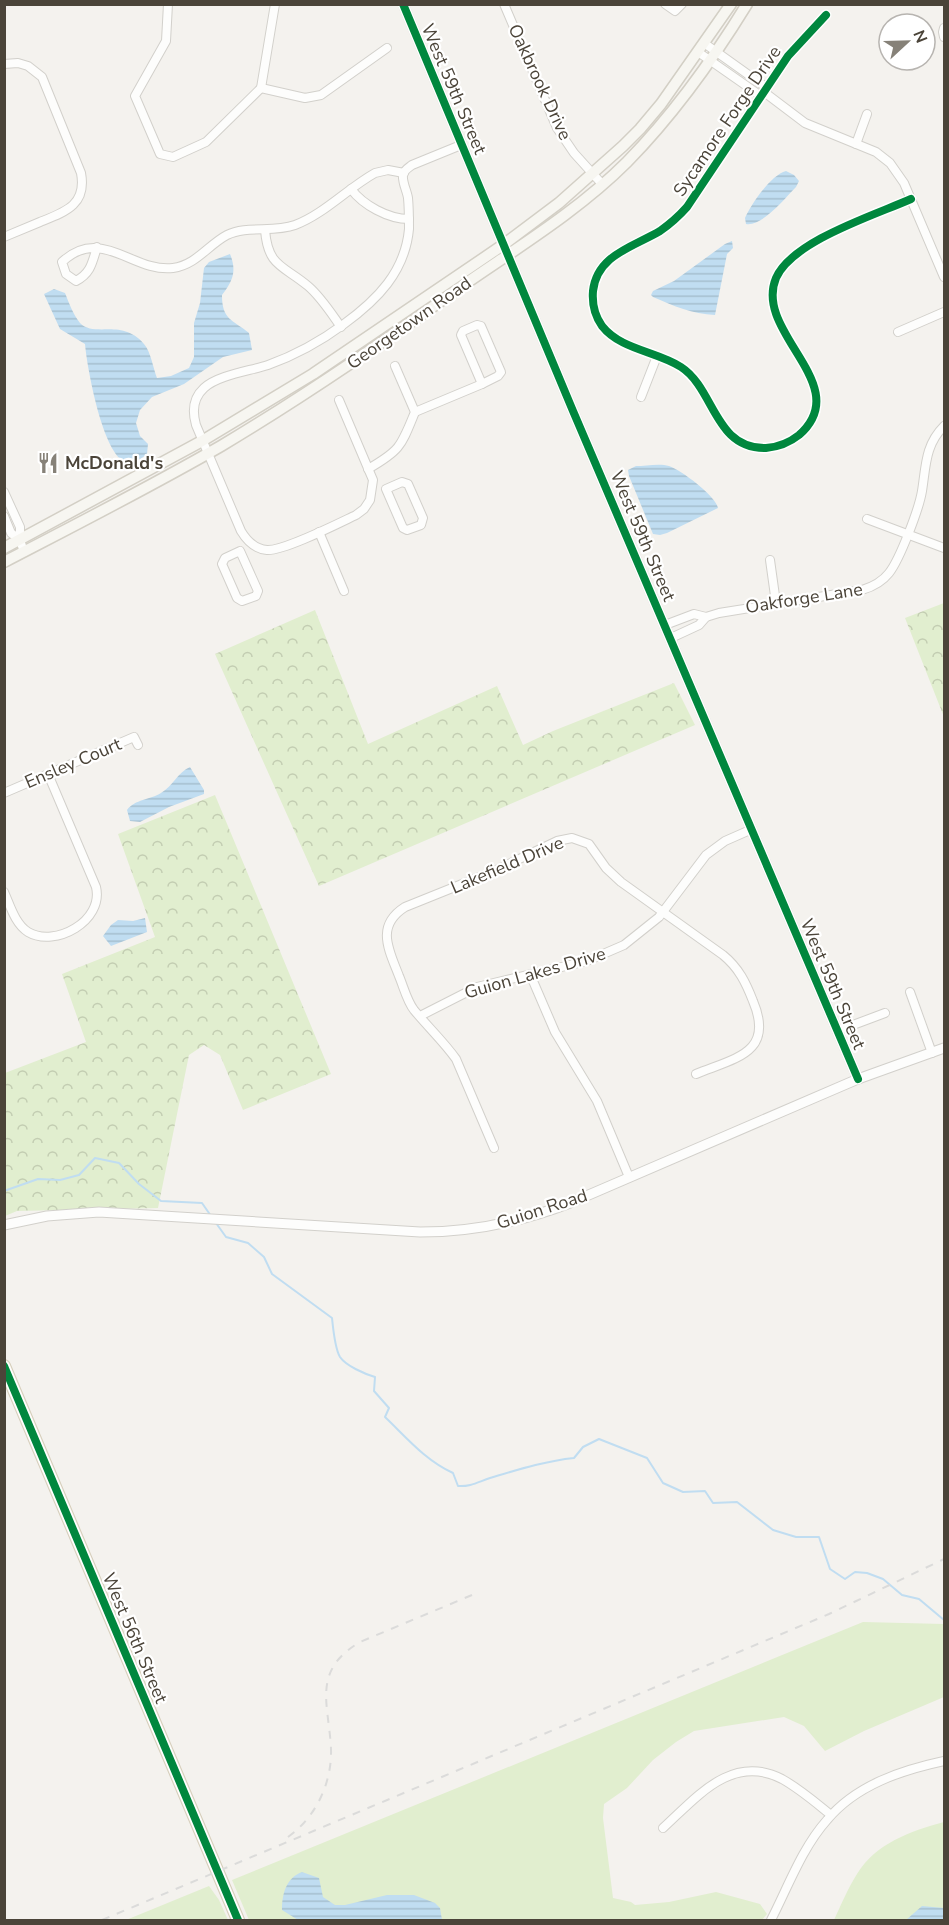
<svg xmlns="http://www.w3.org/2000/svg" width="949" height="1925" viewBox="0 0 949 1925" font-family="'Nunito Sans',sans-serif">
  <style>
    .green { fill: #e1eecf }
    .forest { fill: url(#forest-crowns) }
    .water { fill: url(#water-rules) }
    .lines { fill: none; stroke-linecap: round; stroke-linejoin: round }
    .stream { stroke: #c0ddf1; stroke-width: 2 }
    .minor-casing { stroke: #d2d0cb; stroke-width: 10 }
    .tertiary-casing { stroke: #d2d0cb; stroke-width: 11 }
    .secondary-casing { stroke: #d3cfc5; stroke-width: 13 }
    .primary-casing { stroke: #d6cebb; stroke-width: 14 }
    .minor { stroke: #fdfdfc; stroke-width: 8 }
    .tertiary { stroke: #fdfdfc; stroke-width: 9 }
    .secondary { stroke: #f7f6f1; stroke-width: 10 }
    .primary { stroke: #f2efe6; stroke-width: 12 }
    .rail { stroke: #dbdbda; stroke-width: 2; stroke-dasharray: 8 8; stroke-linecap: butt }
    .cycleway-casing { stroke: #fff; stroke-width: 11 }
    .cycleway { stroke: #00873e; stroke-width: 8 }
    .labels { text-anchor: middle; stroke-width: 4.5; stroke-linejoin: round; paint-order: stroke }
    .street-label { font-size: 18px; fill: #4b4439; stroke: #fff }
    .poi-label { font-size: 18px; font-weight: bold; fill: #4b4439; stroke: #fff; text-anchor: start }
  </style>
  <defs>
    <pattern id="forest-crowns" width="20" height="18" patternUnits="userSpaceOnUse" patternTransform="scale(1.5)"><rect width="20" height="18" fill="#e1eecf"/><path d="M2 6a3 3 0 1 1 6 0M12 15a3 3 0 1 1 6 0" fill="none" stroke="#c3cdb2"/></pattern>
    <pattern id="water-rules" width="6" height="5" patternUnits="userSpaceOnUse" patternTransform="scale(1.5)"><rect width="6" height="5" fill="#c0ddf1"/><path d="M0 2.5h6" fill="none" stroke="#a6bfcf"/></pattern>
  </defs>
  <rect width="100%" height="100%" fill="#f4f2ee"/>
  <g class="green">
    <path d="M863,1622L944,1624V1697L864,1731L825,1751L804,1726L784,1717L694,1731L676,1742L653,1760L627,1788L604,1804L603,1818L613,1898L631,1902L635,1905L669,1902L716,1892L760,1904L767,1914L762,1920H249L232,1880Z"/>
    <path d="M944,1822V1920H834C841,1905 848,1888 857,1874C876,1843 911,1831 944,1822Z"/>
    <path d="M209,1886L219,1900L228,1920H126Z"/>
  </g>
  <g class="forest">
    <path d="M944,603V717L905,618Z"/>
    <path d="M315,610L368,744L497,686L523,745L553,731L674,683L695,725L319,886L215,654Z"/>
    <path d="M215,795L331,1074L243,1110L220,1055L204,1045L189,1055L158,1208L17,1211L5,1216V1073L86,1042L62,974L155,937L118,834Z"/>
  </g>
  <g class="water">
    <path d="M786,171L794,175L799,181L796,187C785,198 762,227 746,224L745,218C751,204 771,175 786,171Z"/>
    <path d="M732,241L733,248L727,254L715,315C692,314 674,306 653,297L651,295L653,291L674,281L725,244Z"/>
    <path d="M230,254C237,271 233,281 222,295C222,320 232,319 249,333L252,350L223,357L184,384L152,397L140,410L136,423L140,436L148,444L147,454C141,459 135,464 126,462C103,456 87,367 85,344L60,329L44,294L54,289L65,293C69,303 73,314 80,323C94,338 122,318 144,344C151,352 153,368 157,378L171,376L189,368L194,357V323L200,303L204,268L209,262Z"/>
    <path d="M636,466C645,466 660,463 669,466C681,470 716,496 718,508L667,533L660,535L653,534L629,476L628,470Z"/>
    <path d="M190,767L204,790V794L169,807L140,822L130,821L127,810C135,799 150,800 161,793C173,786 178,772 190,767Z"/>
    <path d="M145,918L147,932L111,946L103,936L111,925L118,920L133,921Z"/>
    <path d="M302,1872L319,1878L323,1897L335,1905H345L387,1895H414L435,1903L440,1908L442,1920H298L282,1910C282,1894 286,1878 302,1872Z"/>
    <path d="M922,1906L944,1908V1920H906Z"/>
  </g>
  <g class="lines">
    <g class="stream">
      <path d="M4,1191L38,1179L60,1180L79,1175L95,1158L119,1163L139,1184L161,1201L202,1203L211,1216"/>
      <path d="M216,1223L226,1237L248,1243L264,1257L272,1274L332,1318C333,1328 335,1349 340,1357C346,1366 365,1374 375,1377L374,1391L389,1408L385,1417C407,1438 425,1460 453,1473L458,1486C470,1487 478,1482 490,1478C517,1470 545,1461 574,1458L583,1447L599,1439L647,1458L663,1483L683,1492L705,1491L713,1503L737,1502L773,1530L796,1537H819L830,1569L845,1579L855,1572L867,1573L883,1579L902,1595L919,1599L944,1620"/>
    </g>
    <defs>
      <g id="minor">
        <path d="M168,4L166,41L135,96L160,154L173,157L206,142L261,88L275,4"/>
        <path d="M504,4L557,128L574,153L602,184"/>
        <path d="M665,4L675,11L682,4"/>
        <path d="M826,15L788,56L687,207C679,216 670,224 660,231C633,247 597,255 593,291C592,303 595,316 602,326C621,350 656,351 681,367C715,389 714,449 766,448C778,447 789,443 799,435C856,385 753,333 776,278C792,241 875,215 911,199"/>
        <path d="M944,28L943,32L944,37"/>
        <path d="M704,43L767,88"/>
        <path d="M698,52L761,96"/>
        <path d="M4,64L18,63L28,66L42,77L81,173C87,205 65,212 40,222C28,227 16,232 4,237"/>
        <path d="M261,88L305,98L321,95L387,48"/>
        <path d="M764,92L805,123L876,152L890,163L904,183L944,277"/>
        <path d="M856,144L867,114"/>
        <path d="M351,189C363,205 388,219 409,219"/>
        <path d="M265,230C268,267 283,265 308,286C321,297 331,313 341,327"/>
        <path d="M97,247C92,263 91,273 76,281L66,274L62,262C101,225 133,273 173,268C196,265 208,245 227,235C247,225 273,233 295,225C324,214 348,188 375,173L388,170L404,173"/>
        <path d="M477,325L481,326L501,372L498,376L482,384L461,335L463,331Z"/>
        <path d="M898,332L944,312"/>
        <path d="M641,397L657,356"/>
        <path d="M339,400L373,480L370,500L364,509L356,515C339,523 284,551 267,550C255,549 247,541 241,531L196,425C192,411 193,398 204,388C218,375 250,371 268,365C296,355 321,341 344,324C377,300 405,272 409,229C409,219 409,208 408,198C407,191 402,182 403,175C404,170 408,168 412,165L461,145"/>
        <path d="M415,412L482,384"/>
        <path d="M368,469C401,450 401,446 415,412L395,366"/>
        <path d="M402,482L408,484L423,518L421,525L407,530L403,528L386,489Z"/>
        <path d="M4,492L20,527V540L24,552"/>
        <path d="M4,516L11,533L20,540"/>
        <path d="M867,519L944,548"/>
        <path d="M319,532L344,591"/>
        <path d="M240,551L258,591L256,596L242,601L237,598L222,564L225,558Z"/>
        <path d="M770,560L776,603"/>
        <path d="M665,625L694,614L706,617"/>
        <path d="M671,638L699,625L706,617L719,613L862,590C872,587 882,582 889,573C900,559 919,509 922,491C926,466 925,445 944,426"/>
        <path d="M4,793L134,737L138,745"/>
        <path d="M4,892C10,905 15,924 28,932C55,948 104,921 96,887L48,774"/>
        <path d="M530,974L555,1032L597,1101L629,1177"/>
        <path d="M910,992L932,1053"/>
        <path d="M420,1016L477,987L587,961L624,945L659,917L706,855L725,841L750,830"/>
        <path d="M837,1031L885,1013"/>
        <path d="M494,1148L456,1059C444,1042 428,1027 414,1010C407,1001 404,988 399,976C389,950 375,926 405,907L492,872L557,841L572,838L589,844L606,868L621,882L723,955C739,968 746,983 753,1001C775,1053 735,1058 696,1074"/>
        <path d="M663,1828C697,1797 732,1753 782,1779C800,1789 816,1803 831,1815"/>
        <path d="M771,1920C788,1887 802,1848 827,1820C856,1785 902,1770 944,1761"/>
      </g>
      <g id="tertiary">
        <path d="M403,4L573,411L858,1079"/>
        <path d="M4,1225L47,1216L99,1212L420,1232C473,1232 521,1222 570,1203L858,1079L944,1048"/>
      </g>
      <g id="secondary">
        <path d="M4,548L202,441L313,374L503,245L559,203L623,146L640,129L661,104L731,4"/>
        <path d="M4,562C77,524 150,487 221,446C305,396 385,341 465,284C520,246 579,210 627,162C673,115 712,61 747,4"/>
      </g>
      <path id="primary" d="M4,1366L238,1920"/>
    </defs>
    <use href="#minor" class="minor-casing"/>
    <use href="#tertiary" class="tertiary-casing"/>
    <use href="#secondary" class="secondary-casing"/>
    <use href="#primary" class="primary-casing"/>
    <use href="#minor" class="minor"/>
    <use href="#tertiary" class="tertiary"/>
    <use href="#secondary" class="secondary"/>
    <use href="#primary" class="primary"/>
    <g class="rail">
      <path d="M288,1837C316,1817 332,1783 331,1749C329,1704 311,1671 360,1642L472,1595"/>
      <path d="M102,1920L829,1614L944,1559"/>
    </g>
    <defs>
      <g id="cycleway">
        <path d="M403,4L573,411L858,1079"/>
        <path d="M826,15L788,56L687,207C679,216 670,224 660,231C633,247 597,255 593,291C592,303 595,316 602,326C621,350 656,351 681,367C715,389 714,449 766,448C778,447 789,443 799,435C856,385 753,333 776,278C792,241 875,215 911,199"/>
        <path d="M4,1366L238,1920"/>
      </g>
    </defs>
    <use href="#cycleway" class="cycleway-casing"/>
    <use href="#cycleway" class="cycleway"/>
  </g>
  <defs>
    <symbol id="restaurant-bare" viewBox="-9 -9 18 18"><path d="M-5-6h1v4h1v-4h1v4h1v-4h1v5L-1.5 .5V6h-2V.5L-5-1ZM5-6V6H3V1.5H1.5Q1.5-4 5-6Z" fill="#868178" stroke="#fff" stroke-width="2.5" paint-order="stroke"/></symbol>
  </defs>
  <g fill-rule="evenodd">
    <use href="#restaurant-bare" x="33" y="448" width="30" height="30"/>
  </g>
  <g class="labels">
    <g class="street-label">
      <text transform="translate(540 82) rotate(65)" y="6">Oakbrook Drive</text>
      <text transform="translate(454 89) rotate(67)" y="6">West 59th Street</text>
      <text transform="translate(727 121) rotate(-56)" y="6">Sycamore Forge Drive</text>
      <text transform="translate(409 323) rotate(-35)" y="6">Georgetown Road</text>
      <text transform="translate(643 536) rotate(67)" y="6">West 59th Street</text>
      <text transform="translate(804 598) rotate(-9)" y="6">Oakforge Lane</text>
      <text transform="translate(73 763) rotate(-23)" y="6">Ensley Court</text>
      <text transform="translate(507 865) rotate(-23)" y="6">Lakefield Drive</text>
      <text transform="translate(535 973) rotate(-16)" y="6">Guion Lakes Drive</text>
      <text transform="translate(833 984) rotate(67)" y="6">West 59th Street</text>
      <text transform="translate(542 1209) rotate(-18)" y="6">Guion Road</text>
      <text transform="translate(135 1638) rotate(67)" y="6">West 56th Street</text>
    </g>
    <g class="poi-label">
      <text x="65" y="469">McDonald's</text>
    </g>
  </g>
  <rect width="949" height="1925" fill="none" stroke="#4b4439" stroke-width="12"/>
  <g transform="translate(907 42) rotate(68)"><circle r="28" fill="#ffffff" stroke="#b7b4b0" stroke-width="1.5"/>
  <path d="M0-4.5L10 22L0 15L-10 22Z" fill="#868178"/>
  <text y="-9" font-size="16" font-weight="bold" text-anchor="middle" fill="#4b4439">N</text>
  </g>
</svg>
